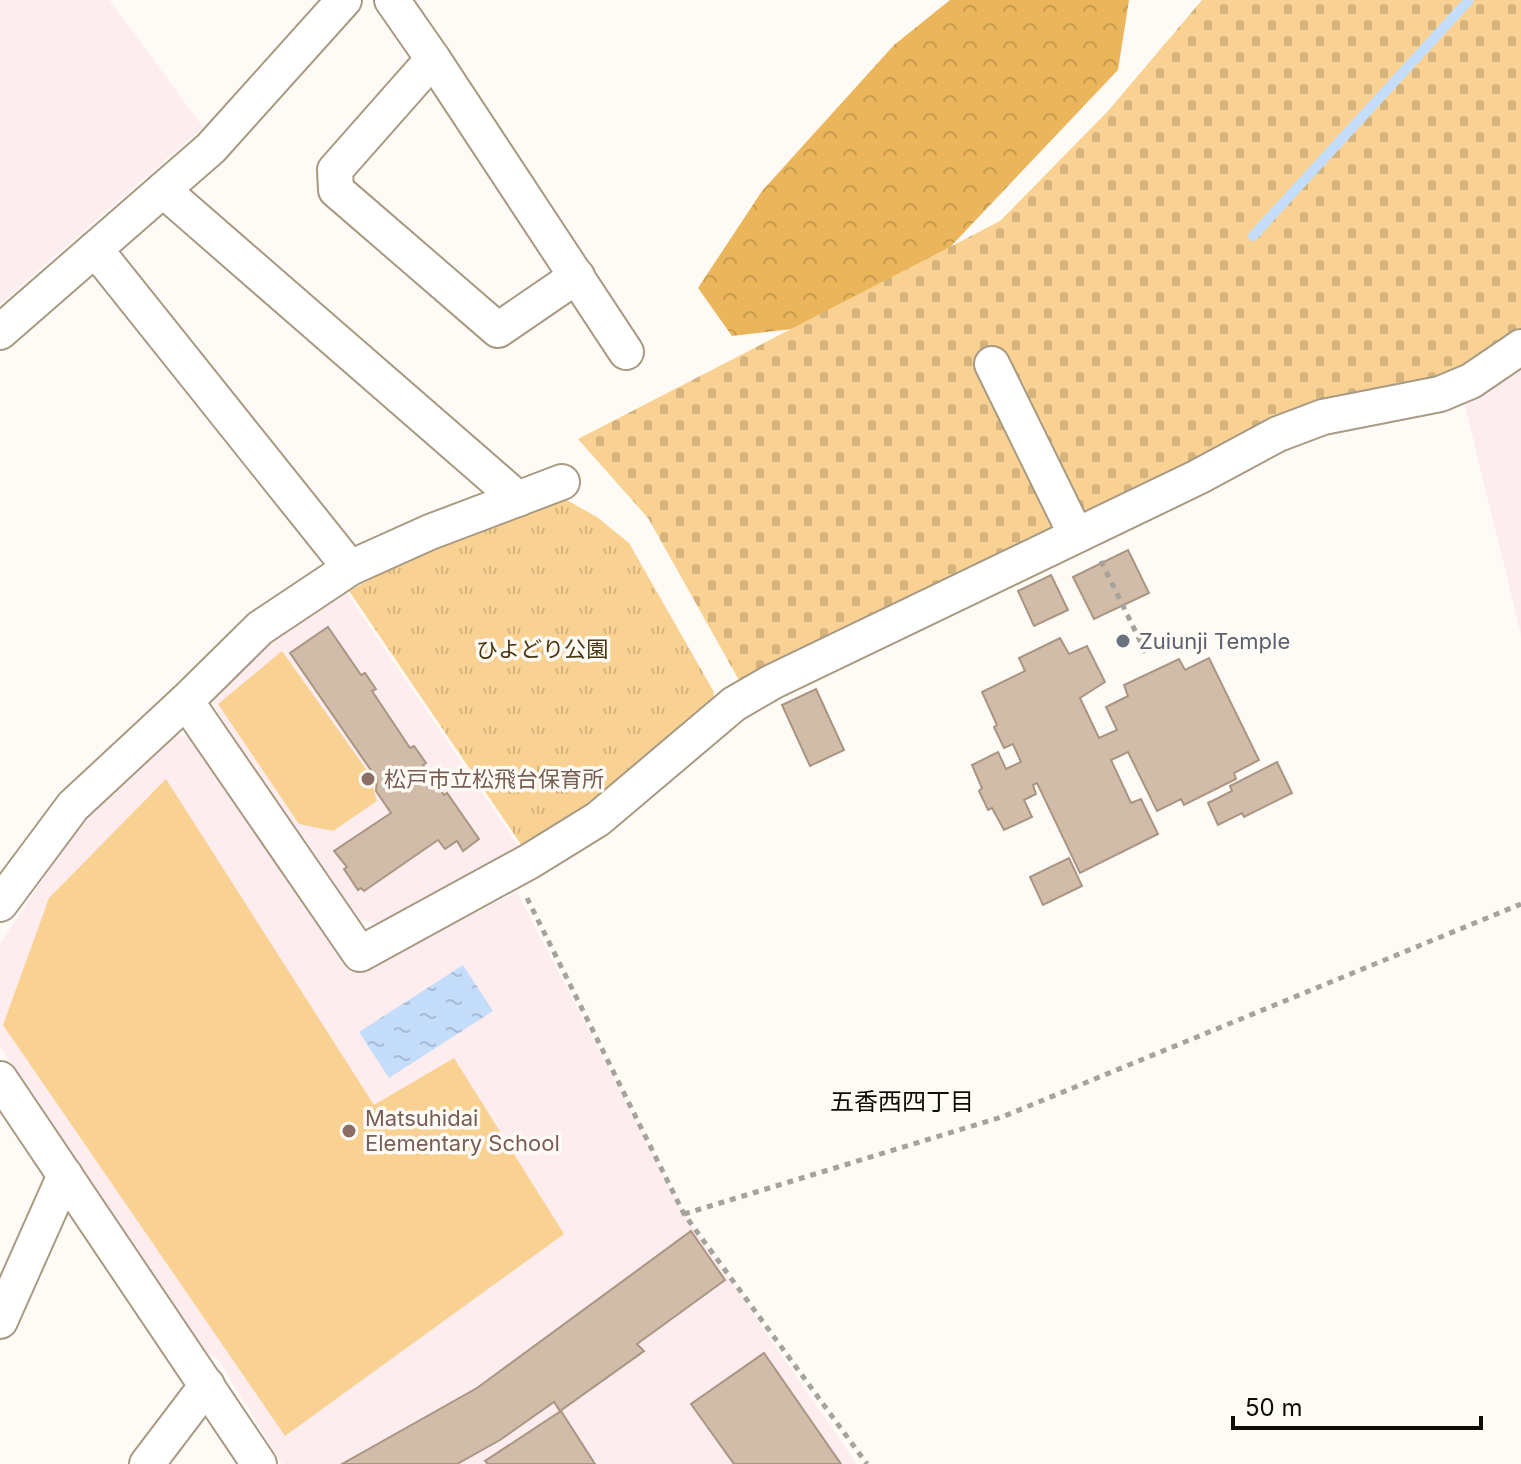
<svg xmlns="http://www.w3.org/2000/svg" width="1521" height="1464" viewBox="0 0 1521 1464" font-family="Inter,'Noto Sans JP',sans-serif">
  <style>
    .industrial { fill: #fdedef }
    .education { fill: #feedee }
    .grass { fill: url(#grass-tufts) }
    .forest { fill: url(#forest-crowns) }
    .cemetery { fill: url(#cemetery-stones) }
    .pitch { fill: #f9d293 }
    .water { fill: url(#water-ripples) }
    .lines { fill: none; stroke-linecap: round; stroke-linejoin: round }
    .stream { stroke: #c3ddfb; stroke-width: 10 }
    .building { fill: #d1bca9; stroke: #a99582; stroke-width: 2 }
    .minor-casing { stroke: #a89a83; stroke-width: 38 }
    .path { stroke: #a6a39d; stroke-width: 5; stroke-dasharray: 6 6; stroke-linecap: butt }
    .minor { stroke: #fff; stroke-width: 34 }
    .worship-dot { fill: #6b7280; stroke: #fefbf6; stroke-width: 3 }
    .education-dot { fill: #8d6e63; stroke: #fefbf6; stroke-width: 3 }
    .labels { text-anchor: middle; stroke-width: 7; stroke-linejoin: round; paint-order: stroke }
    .worship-label { font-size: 22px; fill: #5b616d; stroke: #fefbf6; text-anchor: start }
    .park-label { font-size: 22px; fill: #4c360f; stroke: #fefbf6 }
    .education-label { font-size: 22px; fill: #785e54; stroke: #fefbf6; text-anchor: start }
    .neighbourhood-label { font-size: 24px; fill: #100b04; stroke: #fefbf6 }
  </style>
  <defs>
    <pattern id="grass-tufts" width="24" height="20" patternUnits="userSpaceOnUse" patternTransform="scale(2)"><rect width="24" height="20" fill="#f9d293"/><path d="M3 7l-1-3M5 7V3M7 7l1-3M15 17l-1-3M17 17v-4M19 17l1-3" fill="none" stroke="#d4b37d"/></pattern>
    <pattern id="forest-crowns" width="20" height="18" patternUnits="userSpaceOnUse" patternTransform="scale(2)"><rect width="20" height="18" fill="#ebb65b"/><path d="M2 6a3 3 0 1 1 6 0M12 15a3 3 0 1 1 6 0" fill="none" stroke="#c89b4e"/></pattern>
    <pattern id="cemetery-stones" width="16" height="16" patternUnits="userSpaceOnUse" patternTransform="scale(2)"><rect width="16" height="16" fill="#f9d293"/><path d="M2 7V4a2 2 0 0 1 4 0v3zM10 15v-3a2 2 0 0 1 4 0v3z" fill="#d4b37d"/></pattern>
    <pattern id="water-ripples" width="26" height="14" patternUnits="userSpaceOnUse" patternTransform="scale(2)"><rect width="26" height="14" fill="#c3ddfb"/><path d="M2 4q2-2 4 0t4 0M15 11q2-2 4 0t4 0" fill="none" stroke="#a6bcd6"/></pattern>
  </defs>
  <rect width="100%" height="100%" fill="#fefbf6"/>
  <path class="industrial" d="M0,0H109L203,127L0,304Z"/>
  <g class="education">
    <path d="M1521,363V634L1464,402Z"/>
    <path d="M347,593L520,848L380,924L356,919L216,710L213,695L272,642Z"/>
    <path d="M191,735L355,972L517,892L684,1214L857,1464H282L218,1359L206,1353L0,1047V944L84,817L170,738Z"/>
  </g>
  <path class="grass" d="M563,498L597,517L629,543L714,692L713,702L608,795L522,846L349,591L432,546Z"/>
  <path class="forest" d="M950,0H1129L1118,70L936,262L818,326L732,336L698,288L762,191L894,45Z"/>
  <path class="cemetery" d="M1202,0H1521V333L1447,383L1439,377L740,682L648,518L578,439L1000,221L1108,111Z"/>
  <g class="pitch">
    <path d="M282,651L369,773L377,801L333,831L299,824L218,704Z"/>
    <path d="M166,779L374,1105L454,1058L564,1234L285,1436L3,1025L49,898Z"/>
  </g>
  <path class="water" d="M463,965L493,1011L389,1078L359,1032Z"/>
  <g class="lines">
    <path class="stream" d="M1253,236L1469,0"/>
  </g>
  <g class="building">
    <path d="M1128,550L1149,593L1094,619L1073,577Z"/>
    <path d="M1051,575L1068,610L1034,626L1018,591Z"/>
    <path d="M328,627L361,675L365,673L376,689L372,691L410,748L414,746L426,763L423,765L444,795L447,793L479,839L463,851L457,841L445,849L438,840L364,891L361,888L358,890L344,869L347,867L334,851L391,813L376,791L377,779L290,653Z"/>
    <path d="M1060,638L1069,654L1087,646L1105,682L1080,698L1099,738L1117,730L1106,707L1128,696L1124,685L1179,659L1185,670L1209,658L1259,760L1234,773L1236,779L1184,805L1181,799L1157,811L1128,752L1111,760L1131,803L1141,799L1158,834L1080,873L1037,783L1033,785L1036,794L1024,800L1032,817L1004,830L992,808L988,810L979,791L982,788L972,765L998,752L1006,769L1021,762L1013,744L1004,748L994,727L997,725L982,692L1025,671L1019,658Z"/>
    <path d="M816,689L844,750L810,766L782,705Z"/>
    <path d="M1277,762L1292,793L1244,817L1242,813L1218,825L1208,803L1232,791L1230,786Z"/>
    <path d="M1069,858L1082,886L1043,905L1030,877Z"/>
    <path d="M691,1231L725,1280L637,1344L644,1351L560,1411L554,1402L500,1440L457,1464H342L477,1388Z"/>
    <path d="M764,1353L841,1464H734L691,1404Z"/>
    <path d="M561,1411L595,1464H488L485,1461Z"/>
  </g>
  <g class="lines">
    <defs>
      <g id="minor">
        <path d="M392,0L433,59L626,352"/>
        <path d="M433,59L335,170L336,190L498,330L577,276"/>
        <path d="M163,190L518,499"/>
        <path d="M95,249L350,568"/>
        <path d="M0,332L211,148L344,0"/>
        <path d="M992,364L1076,535"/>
        <path d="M186,701L260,628L350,568L430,532L562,482"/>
        <path d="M0,904L73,806L186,701L360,954L530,861L598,819L734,704L772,682L1198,477L1278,434L1323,417L1440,394L1471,381L1521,347"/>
        <path d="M0,1079L259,1464"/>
        <path d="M0,1321L65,1175"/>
        <path d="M147,1464L207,1385"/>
      </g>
    </defs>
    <use href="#minor" class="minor-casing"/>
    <g class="path">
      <path d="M1101,561L1148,657"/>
      <path d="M527,898L684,1214L867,1464"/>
      <path d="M684,1214L1002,1117L1521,904"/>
    </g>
    <use href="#minor" class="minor"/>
  </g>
  <circle class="worship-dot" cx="1123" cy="641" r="8"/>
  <g class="education-dot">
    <circle cx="368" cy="779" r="8"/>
    <circle cx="349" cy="1131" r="8"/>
  </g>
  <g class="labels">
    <g class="worship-label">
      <text x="1139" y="649">Zuiunji Temple</text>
    </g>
    <g class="park-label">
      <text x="542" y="657">ひよどり公園</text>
    </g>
    <g class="education-label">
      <text x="384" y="787">松戸市立松飛台保育所</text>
      <text x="365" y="1126">Matsuhidai<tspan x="365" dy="25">Elementary School</tspan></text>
    </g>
    <g class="neighbourhood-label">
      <text x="902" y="1110">五香西四丁目</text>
    </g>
  </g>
  <path d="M1233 1416v12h248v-12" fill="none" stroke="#100b04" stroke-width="4"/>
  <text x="1245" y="1416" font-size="24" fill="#100b04" stroke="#fefbf6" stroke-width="6" paint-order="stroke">50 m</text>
</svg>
